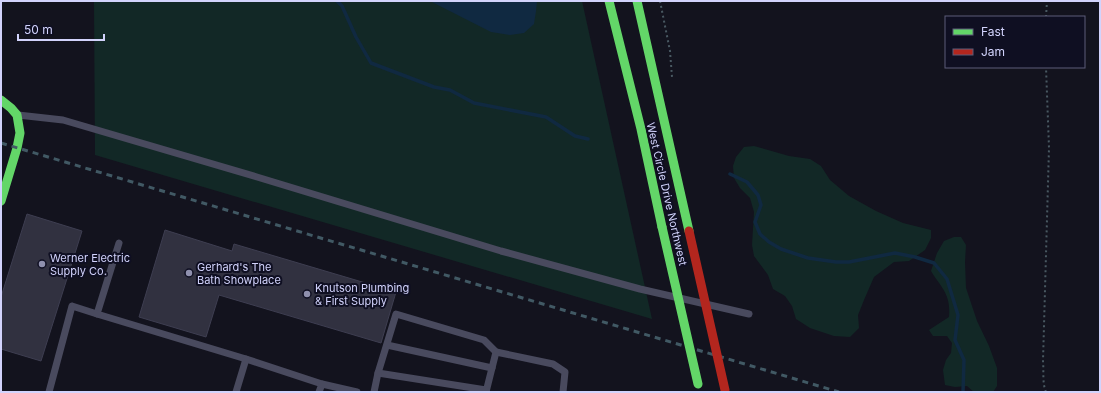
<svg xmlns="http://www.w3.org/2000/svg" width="1101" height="393" viewBox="0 0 1101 393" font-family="Inter,sans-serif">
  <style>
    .green { fill: #122826 }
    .water { fill: #102941 }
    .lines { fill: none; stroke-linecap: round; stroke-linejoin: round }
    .stream { stroke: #102941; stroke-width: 3.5 }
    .building { fill: #313140; stroke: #3e3e51 }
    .path { stroke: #495962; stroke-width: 2; stroke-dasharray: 2 3; stroke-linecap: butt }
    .lane { stroke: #494a5e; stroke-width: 7 }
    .fast { stroke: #63d668; stroke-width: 9 }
    .rail { stroke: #415964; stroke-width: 3; stroke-dasharray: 6 5; stroke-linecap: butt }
    .fast-bridge { stroke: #63d668; stroke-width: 9 }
    .jam-bridge { stroke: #b3261e; stroke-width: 9 }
    .poi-dot { fill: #8f90ae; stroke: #0f0f22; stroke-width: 1.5 }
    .labels { text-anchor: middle; stroke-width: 4; stroke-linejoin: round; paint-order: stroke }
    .street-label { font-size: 11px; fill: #d2d3fc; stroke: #0f0f22 }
    .poi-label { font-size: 11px; fill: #d2d3fc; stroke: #0f0f22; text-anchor: start }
  </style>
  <rect width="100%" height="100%" fill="#13131e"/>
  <g class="green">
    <path d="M94,1H582L652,319L95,155Z"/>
    <path d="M754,146L789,156L810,159L821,166L830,180L849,196L876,211L903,223L931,230V238L925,250L909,261L894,262L874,277L864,300L858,315L859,328L850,337L834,336L810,328L796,319L792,306L785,296L773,289L768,275L754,256L752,245L754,212L750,198L740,188L734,178L733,166L736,157L744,147Z"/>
    <path d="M954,237H961L966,245L965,262L966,288L977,321L989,346L997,368V386L993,392H974L967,386L955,387L945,385L943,370L946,360L951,353L952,343L947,336H933L929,330L949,317C951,294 942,289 931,271L937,253L944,241Z"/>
  </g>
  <path class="water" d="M430,1H537L536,11L534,24L524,33L510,35L491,32Z"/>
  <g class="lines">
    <g class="stream">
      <path d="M337,1L342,6L356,37L371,63L434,87L450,90L474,103L546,117L575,136L588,139"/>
      <path d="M730,174L747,182L758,195L761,205L755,222L760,234L769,242L781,249L808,258L836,262H849L895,253L915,257L934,263L947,279L958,315L955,340L964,360L963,392"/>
    </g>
  </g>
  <g class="building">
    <path d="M27,214L82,231L41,361L1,349V297Z"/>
    <path d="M165,230L232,251L234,244L396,292L381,343L219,295L206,337L139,317Z"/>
  </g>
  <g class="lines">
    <g class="path">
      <path d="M660,1L670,51L672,77"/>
      <path d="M1046,17L1047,1"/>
      <path d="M1046,392C1042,383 1044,371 1043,361L1049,148L1046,67"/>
    </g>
    <g class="lane">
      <path d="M18,115L63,120L257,177L501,251L640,289L749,314"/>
      <path d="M119,243L97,314L246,359L322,384L319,392"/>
      <path d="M387,345L492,368"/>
      <path d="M496,352L553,364L565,372L563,392"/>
      <path d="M378,373L486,390"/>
      <path d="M322,384L357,392"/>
      <path d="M49,392L72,306L97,314"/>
      <path d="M236,392L246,359"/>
      <path d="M374,392L378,373L396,314L484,340L496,352L486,392"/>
    </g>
    <g class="fast">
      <path d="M609,1L641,129L662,227"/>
      <path d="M637,1L689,231"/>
      <path d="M1,100L11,108L17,115L20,133L17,148L1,201"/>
    </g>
    <path class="rail" d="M1,143L839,392"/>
    <path class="fast-bridge" d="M662,227L698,384"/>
    <path class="jam-bridge" d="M689,231L725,390"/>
  </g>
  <g class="poi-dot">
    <circle cx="42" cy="264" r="4"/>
    <circle cx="189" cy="273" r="4"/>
    <circle cx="307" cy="294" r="4"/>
  </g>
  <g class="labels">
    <g class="street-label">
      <text transform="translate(667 194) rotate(77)" y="4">West Circle Drive Northwest</text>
    </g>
    <g class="poi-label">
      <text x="50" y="262">Werner Electric<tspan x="50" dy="13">Supply Co.</tspan></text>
      <text x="197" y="271">Gerhard's The<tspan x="197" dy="13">Bath Showplace</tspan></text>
      <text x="315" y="292">Knutson Plumbing<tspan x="315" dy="13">&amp; First Supply</tspan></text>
    </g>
  </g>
  <rect width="1101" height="393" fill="none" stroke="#d2d3fc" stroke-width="4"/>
  <rect x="945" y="16" width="140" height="52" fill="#0f0f22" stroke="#5d5d79"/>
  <rect x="953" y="29" width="20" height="6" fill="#63d668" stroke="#5d5d79"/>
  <text x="981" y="36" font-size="12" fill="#d2d3fc">Fast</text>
  <rect x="953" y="49" width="20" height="6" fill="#b3261e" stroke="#5d5d79"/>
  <text x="981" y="56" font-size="12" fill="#d2d3fc">Jam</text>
  <path d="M18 34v6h86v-6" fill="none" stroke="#d2d3fc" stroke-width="2"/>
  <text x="24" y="34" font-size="12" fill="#d2d3fc" stroke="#0f0f22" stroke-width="3" paint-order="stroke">50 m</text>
</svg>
